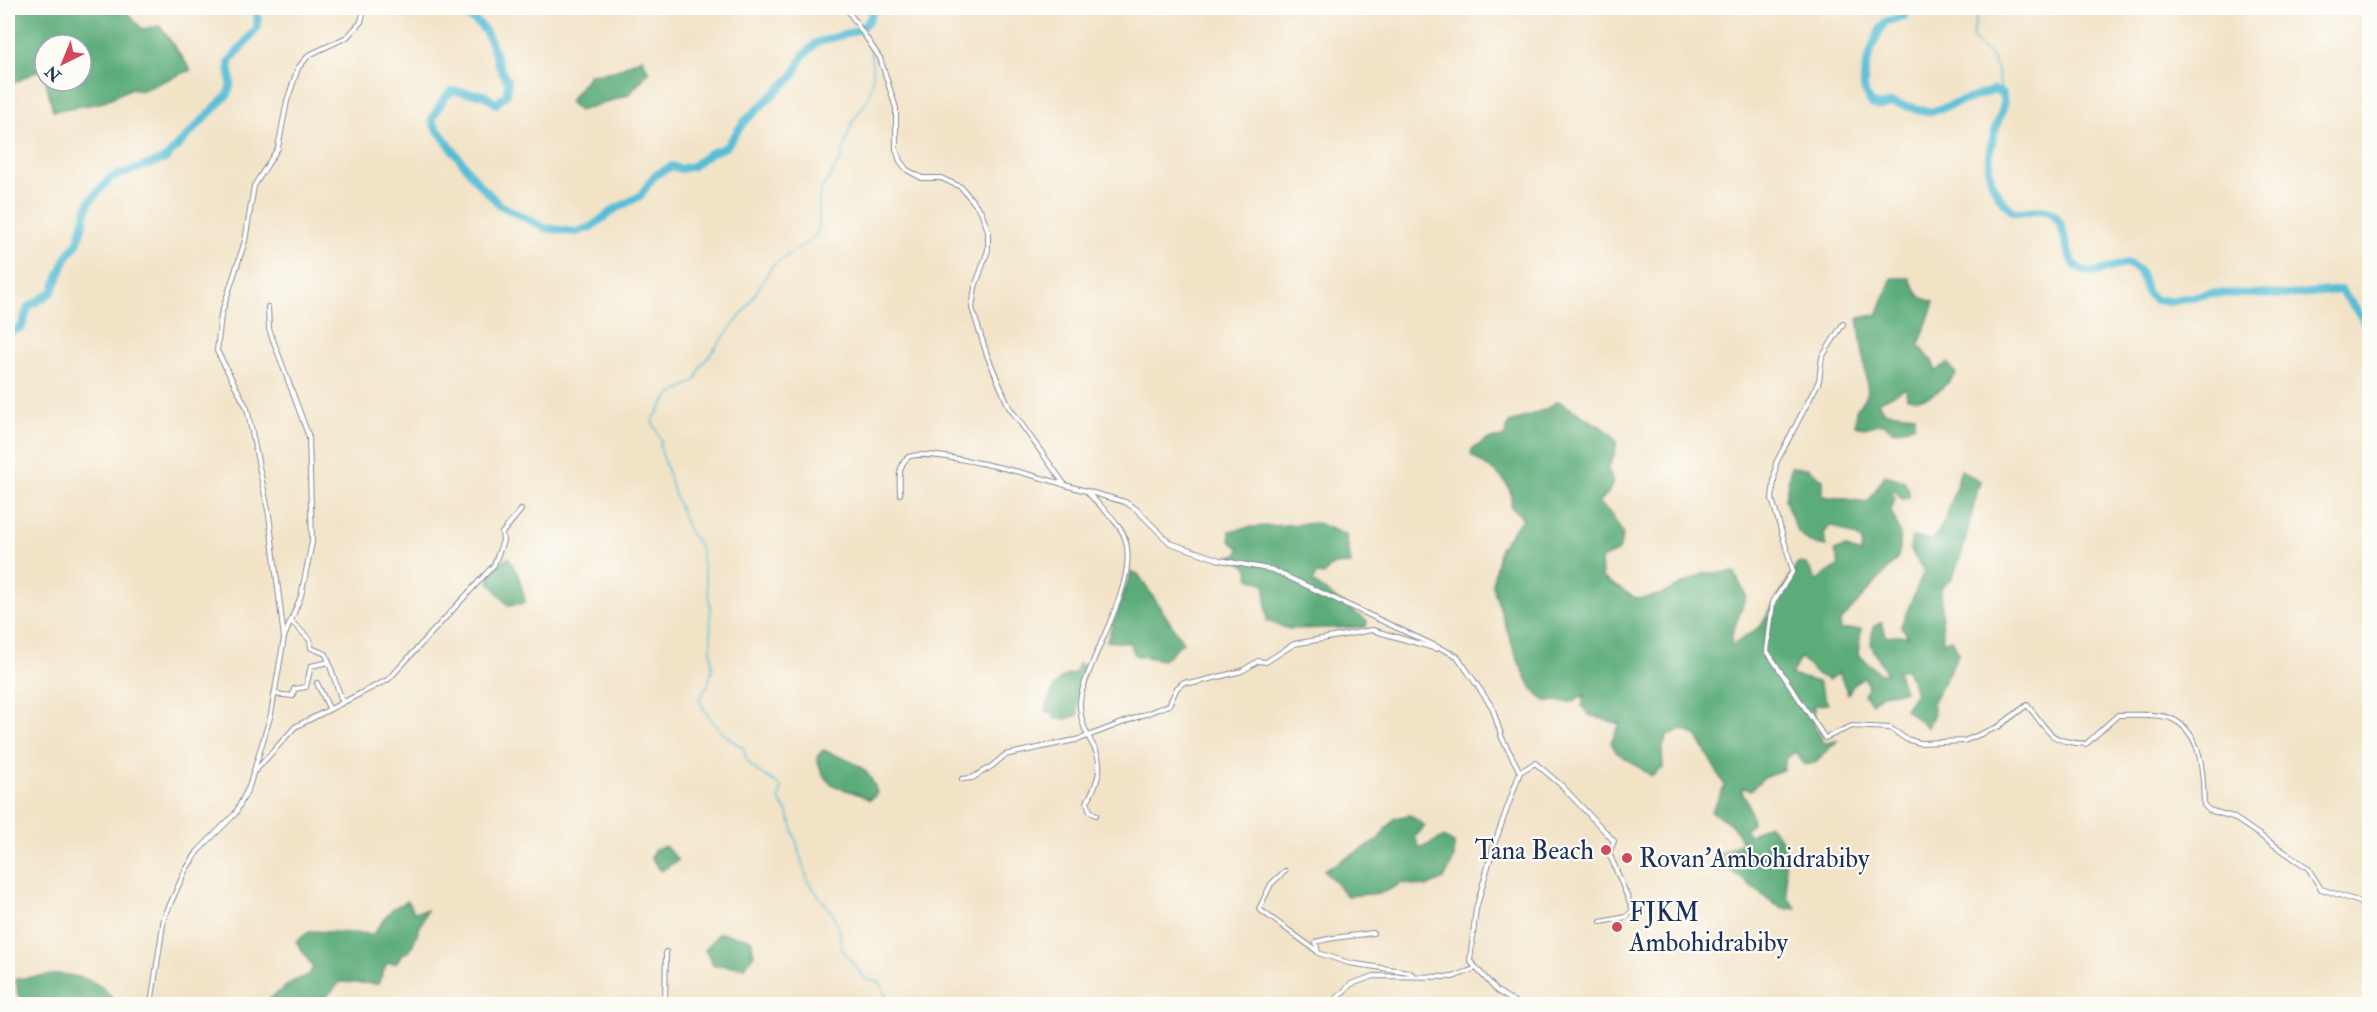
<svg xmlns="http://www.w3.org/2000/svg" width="2377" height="1012" viewBox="0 0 2377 1012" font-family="'IM FELL Double Pica',serif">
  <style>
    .forest { fill: #5cac79; stroke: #3c6e6c; stroke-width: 1.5 }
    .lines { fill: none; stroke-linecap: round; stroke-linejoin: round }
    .stream { stroke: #57bdd5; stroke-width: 1.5 }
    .river { stroke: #57bdd5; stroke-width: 8 }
    .minor-casing { stroke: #868992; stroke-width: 6 }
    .minor { stroke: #fff; stroke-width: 4 }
    .poi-dot { fill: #d1495b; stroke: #fdfcf7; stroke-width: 2 }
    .labels { text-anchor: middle; stroke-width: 4.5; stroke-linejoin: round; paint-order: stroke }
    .poi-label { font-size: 26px; fill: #1b2f5e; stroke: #fdfcf7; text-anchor: start }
  </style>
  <rect width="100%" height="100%" fill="#fdfcf7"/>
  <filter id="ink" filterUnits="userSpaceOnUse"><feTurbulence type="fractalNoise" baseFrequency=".0167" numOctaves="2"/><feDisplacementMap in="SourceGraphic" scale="12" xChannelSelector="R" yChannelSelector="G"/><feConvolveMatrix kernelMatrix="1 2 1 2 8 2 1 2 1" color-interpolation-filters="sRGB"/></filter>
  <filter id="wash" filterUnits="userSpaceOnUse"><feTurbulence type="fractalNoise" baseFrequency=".008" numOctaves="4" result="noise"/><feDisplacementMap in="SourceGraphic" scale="24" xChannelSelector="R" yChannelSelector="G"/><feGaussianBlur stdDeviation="1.35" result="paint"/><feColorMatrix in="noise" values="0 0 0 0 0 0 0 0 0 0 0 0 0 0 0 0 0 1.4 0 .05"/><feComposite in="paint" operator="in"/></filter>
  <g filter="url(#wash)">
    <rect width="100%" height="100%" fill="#f2e3c7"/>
    <g class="forest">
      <path d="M8,8H123L142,29L160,26L191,70L140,91L132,88L100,103L53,111L46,81H81V45H45V79L41,69L8,86Z"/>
      <path d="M642,58L649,72L628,95L579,111L569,102L590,74L615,71Z"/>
      <path d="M1892,278H1909L1920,297L1934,302L1919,345L1932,361L1936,371L1948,363L1956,374C1941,390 1930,402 1907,398L1906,388L1878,402L1884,412L1915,415L1914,426L1894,431L1882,423L1865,428L1855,425L1856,411L1868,392L1858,318L1877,315Z"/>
      <path d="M1558,401C1569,407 1580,415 1591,421C1616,436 1624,438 1608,468L1613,483L1608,493L1598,502L1611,514L1623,534L1619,551L1601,559L1602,578L1637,599L1660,595L1705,573L1734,572L1746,596L1732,634L1731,646L1761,626L1798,563L1807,564L1816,581L1839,565L1835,551L1844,547L1861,553L1862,542L1856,536L1830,525L1824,534L1826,546L1811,543L1797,531L1785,500L1791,467L1808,468L1823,480V496L1868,502L1885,475L1904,481L1909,490V498L1902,499L1896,492H1890L1895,498L1891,511C1899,529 1904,540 1897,559L1840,622L1841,630L1861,629L1858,654L1880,674H1887L1871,645L1873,627L1882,622L1886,636H1908L1901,626L1924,571L1910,549L1912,537L1933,540L1946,519L1961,470L1980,481L1962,553L1952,579L1941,587L1943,642L1951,639L1959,653L1932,703L1934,713L1928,728L1905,709L1916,693L1907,669L1897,671L1904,691L1882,694L1872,703L1864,695L1868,688L1865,677L1855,682L1848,694L1839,673L1828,680L1815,673L1801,657L1791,675L1818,682L1828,704L1814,705V726L1824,743L1837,741L1814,763L1804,765L1796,751L1786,759L1784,769L1762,779L1751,790L1744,788L1741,791C1749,801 1751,811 1752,824L1745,829L1749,836L1768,824L1784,842L1787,897L1796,908L1788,909L1776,905L1713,857L1742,843C1736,826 1728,820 1711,812L1725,786L1696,735L1683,730L1667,736L1662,750L1663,768L1652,776L1616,752L1611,742L1620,724L1589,715L1582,706L1585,695L1571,702L1545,701L1532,689L1516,656L1492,585L1500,548L1523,518L1511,507C1515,478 1491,471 1471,455L1472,449L1489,439L1504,437L1509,423L1546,409Z"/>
      <path d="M1317,523L1346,535L1351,564L1332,565L1324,575L1316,574L1313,582L1367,621L1366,627L1289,629L1267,621L1265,584L1250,578L1247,567L1230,556L1238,554L1239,548L1230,541V531L1252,527Z"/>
      <path d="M509,558L518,575L526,603L508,605L489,582C489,569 497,563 509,558Z"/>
      <path d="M1131,572L1138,574L1183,642L1163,660L1135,655L1130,643L1107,641Z"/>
      <path d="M1079,663L1086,668L1077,699L1078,715L1066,719H1055L1053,713L1046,711C1051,692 1054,676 1075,673Z"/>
      <path d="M823,750C849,761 870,764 877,793L870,800C842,783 826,796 817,757Z"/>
      <path d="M1410,815L1425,826L1415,837L1420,849L1443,837L1454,843V859L1444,879L1426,887L1402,883L1382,893L1347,896L1324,870L1376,842L1395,818Z"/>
      <path d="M665,846L678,860L661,871L651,858L654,850Z"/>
      <path d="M408,901L414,912L427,910L410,951L402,954L396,963H387L378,984L340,982C317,1012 300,1005 263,1004L292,982L309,975L313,967L296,941L311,931L373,934L393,908Z"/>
      <path d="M719,933L751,939L754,955L745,967L714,965L705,950Z"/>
      <path d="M60,974C82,977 101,980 113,1000L111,1004H26L18,995L16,979Z"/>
    </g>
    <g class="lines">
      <g class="stream">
        <path d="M1979,8L1972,36L1977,44L1994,59L2002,94"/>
        <path d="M858,30L862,35"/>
        <path d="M870,46L873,74L871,89L867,101L852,122L841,159L821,190L819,199V230L812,239L772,266L746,309L701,366L696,380L668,397L652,421L661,440L660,447L675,496L689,531L700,547L705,575L710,605L712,669L708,685L699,699C705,716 727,740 744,748C744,769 767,775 781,787L779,800L788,813L808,882L833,914L840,931L841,947L865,979L881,983L888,1004"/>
      </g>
      <g class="river">
        <path d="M455,8C462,15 472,18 479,24C496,40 493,63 508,81L507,94L496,104L484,95L452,91L444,98L432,119L434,125L478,183L500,205L545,228L576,232L591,227L615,209L640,196L654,176L672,166L680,169L693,166L710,153L726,147L744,122L793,76L803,56L816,43L858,30L868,22L875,8"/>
        <path d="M1910,8L1904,16L1885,22C1875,36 1860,74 1865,92C1866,96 1870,101 1872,104L1880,106L1892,103L1931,112L1994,90L2002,94C2006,107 2001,112 1997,124C1985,160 1983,186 2014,212C2024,213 2037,208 2047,211C2073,217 2056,275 2095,272C2105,271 2116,265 2127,263L2140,271L2147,293L2155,300L2169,301L2213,293L2288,295L2341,290L2362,317L2370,337"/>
        <path d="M8,333L22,327L28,307L52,292L66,258L78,242L89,202L110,178L165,159L228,94L231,83L229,62L257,28L258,8"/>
      </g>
    </g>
  </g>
  <g filter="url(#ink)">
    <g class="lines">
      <defs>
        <g id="minor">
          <path d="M846,8L880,58L896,108V149L900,161L907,170L922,178H941L961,187L981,211L988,231V250L975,287L972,308L987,355L1009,407L1065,485L1125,502L1136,509L1170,543L1220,560L1273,570L1457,656L1492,707L1502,738L1520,772L1494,845L1476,909L1470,961L1497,991L1518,1004"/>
          <path d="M268,307L269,329L309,437L312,542L301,596L284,637"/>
          <path d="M1843,324L1822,357L1819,381L1776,463L1772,499L1793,571L1773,602L1767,651L1825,738L1852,726L1890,728L1906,739L1920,743L1964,741L1998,727L2027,705C2051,732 2045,741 2086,744L2118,715C2134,715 2155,713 2170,718C2204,732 2203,776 2204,805L2209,810L2233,817L2308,868L2321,889L2360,902L2370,923"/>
          <path d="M900,494C900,482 897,467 907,458C921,445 1043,477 1065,485"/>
          <path d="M1089,494C1099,505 1112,516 1120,528C1143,562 1108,625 1094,659C1089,673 1079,692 1080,707C1083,751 1117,749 1087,802L1090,811L1096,815"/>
          <path d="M291,621L310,640L311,648L326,654L342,701"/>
          <path d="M317,683L329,708"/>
          <path d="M274,694L293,696L294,689L306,687L311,666L329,662"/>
          <path d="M256,770L295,727L389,679L494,565L503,541L502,533L521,510"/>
          <path d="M1520,772L1535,763L1560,784L1614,841L1609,853L1633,910L1626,917L1601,922"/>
          <path d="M962,779L972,778L992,766L1005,755L1080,739L1169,705L1177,688L1184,682L1194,683L1242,671L1258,661L1266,662L1294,644L1372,630L1437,649"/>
          <path d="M1285,871L1271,884L1259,909L1317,951"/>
          <path d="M1373,933C1355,936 1333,936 1316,942L1318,953L1349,963L1409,972L1413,975"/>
          <path d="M151,1004L164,918L185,871L198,851L235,814L249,787L271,714L284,638L269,515L247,408L217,351L221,315L245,241L254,186L278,148L287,101L298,68L309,55L347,37L361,22L364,8"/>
          <path d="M665,1004L666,952"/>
          <path d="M1331,1004L1351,984L1374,976L1453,977L1474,969"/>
        </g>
      </defs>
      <use href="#minor" class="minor-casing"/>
      <use href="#minor" class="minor"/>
    </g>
  </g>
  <g class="poi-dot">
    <circle cx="1606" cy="850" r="6"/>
    <circle cx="1627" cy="858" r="6"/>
    <circle cx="1617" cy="927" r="6"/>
  </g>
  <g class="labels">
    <g class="poi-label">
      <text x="1594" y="859" text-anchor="end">Tana Beach</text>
      <text x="1639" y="867">Rovan'Ambohidrabiby</text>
      <text x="1629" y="921">FJKM<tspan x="1629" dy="30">Ambohidrabiby</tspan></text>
    </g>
  </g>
  <rect width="2377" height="1012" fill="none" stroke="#fdfcf7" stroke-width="30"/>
  <g transform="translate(63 63) rotate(223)"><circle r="28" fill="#fdfcf7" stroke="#a3aaba" stroke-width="1.5"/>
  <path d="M0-4.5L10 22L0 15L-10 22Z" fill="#d1495b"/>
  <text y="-9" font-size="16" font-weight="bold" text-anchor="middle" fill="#1b2f5e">N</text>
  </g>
</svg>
